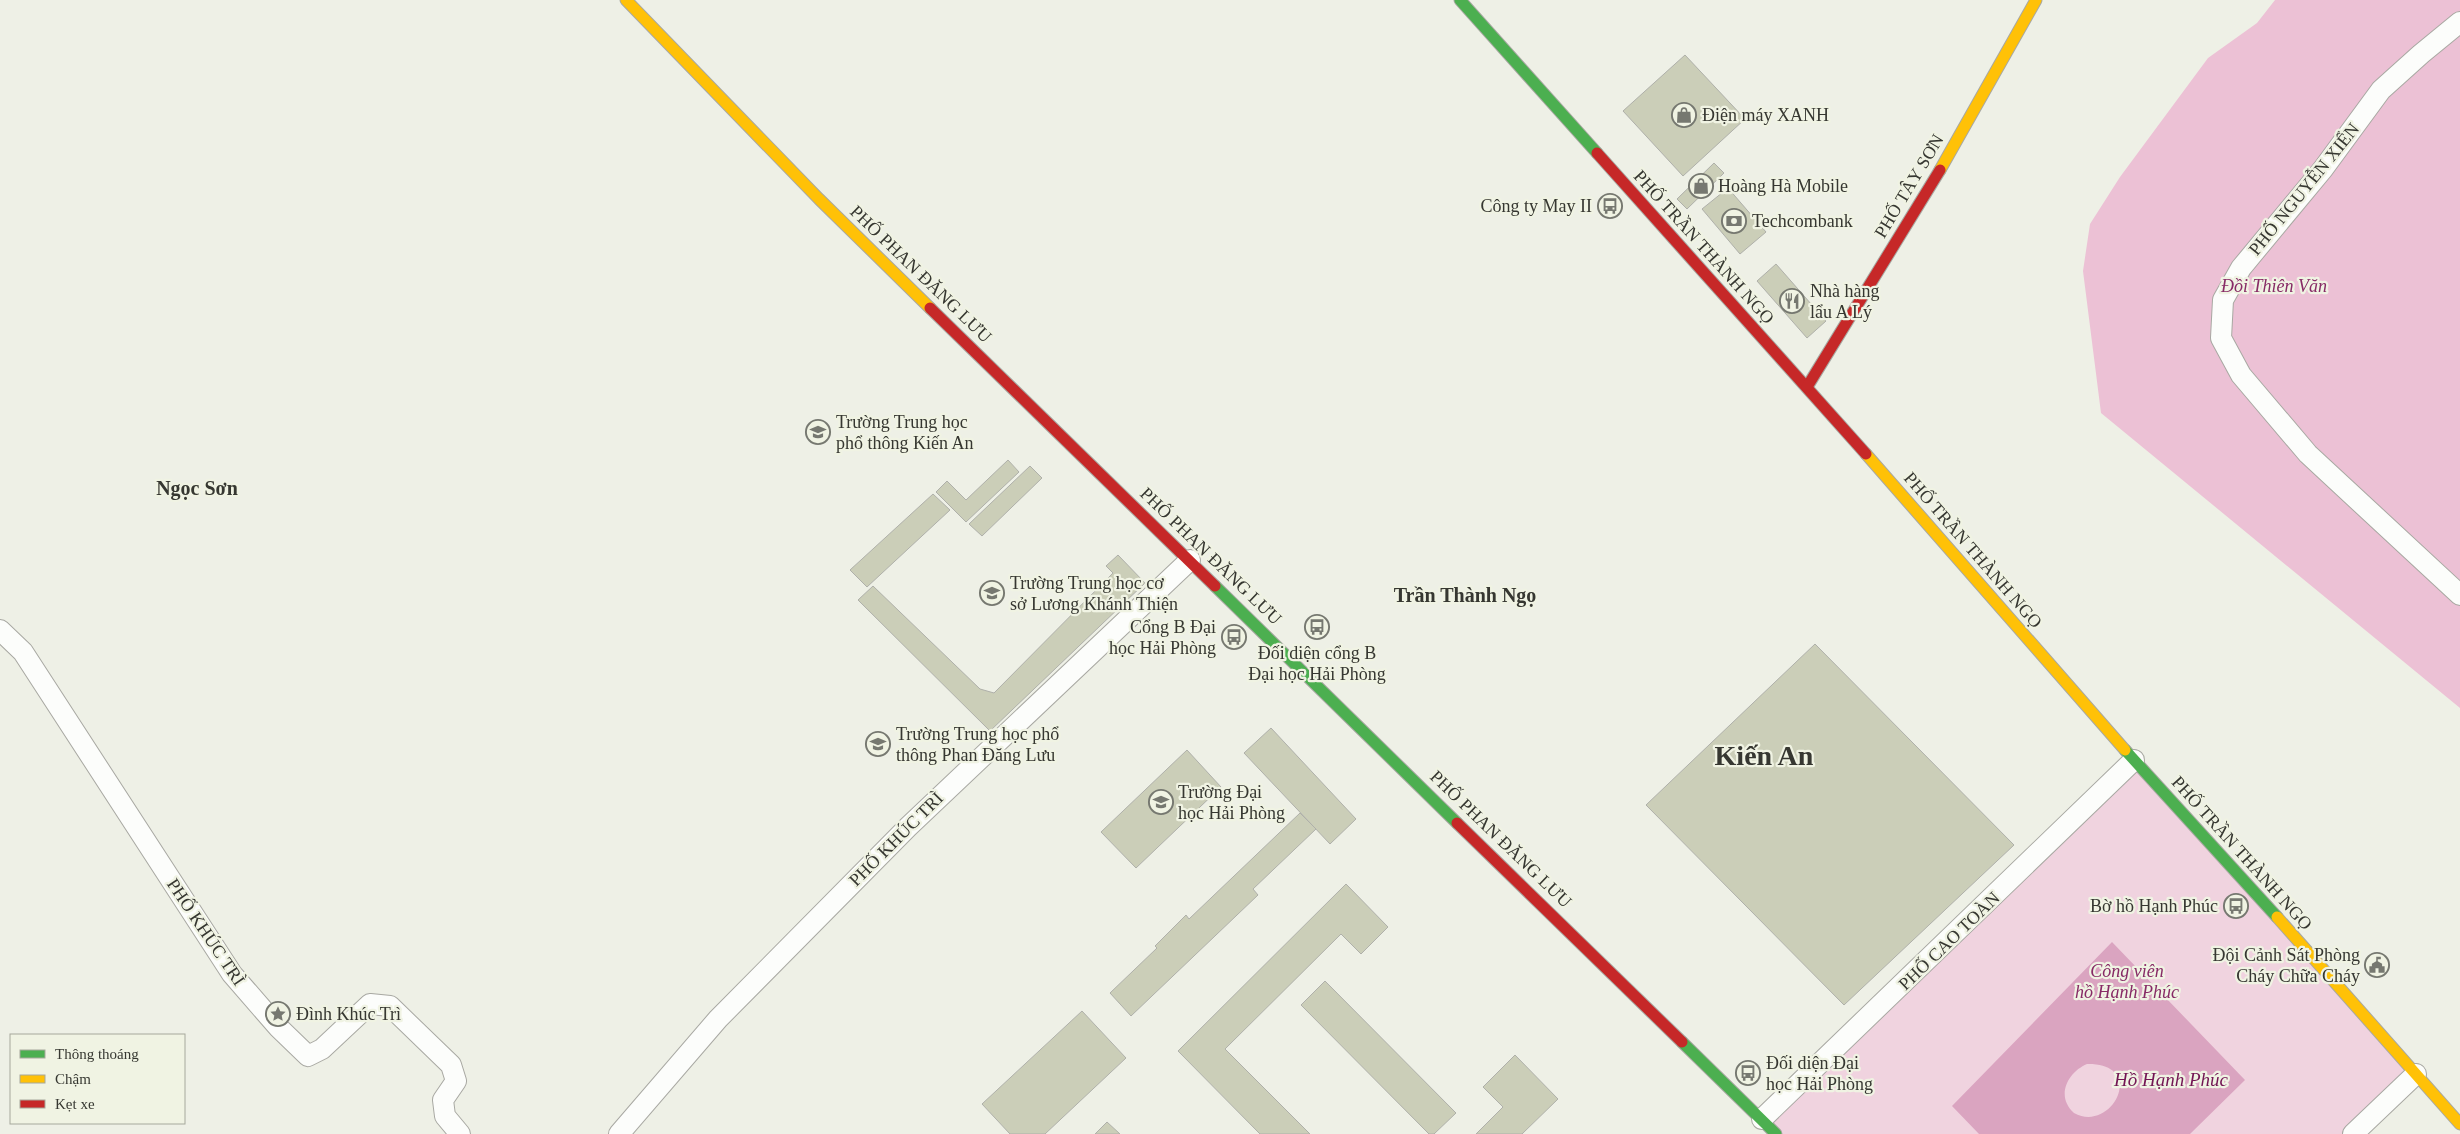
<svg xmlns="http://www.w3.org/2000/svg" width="2460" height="1134" viewBox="0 0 2460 1134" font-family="'Times New Roman',serif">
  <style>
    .green { fill: #f0d3df }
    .forest { fill: #ecc1d5 }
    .water { fill: #daa4c0; fill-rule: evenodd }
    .building { fill: #cbceb8; stroke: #afb0aa }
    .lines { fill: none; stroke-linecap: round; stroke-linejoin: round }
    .street-casing { stroke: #a8a8a2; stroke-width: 22 }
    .fast-casing { stroke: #a8a8a2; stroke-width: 13 }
    .slow-casing { stroke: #a8a8a2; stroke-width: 13 }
    .jam-casing { stroke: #a8a8a2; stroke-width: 13 }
    .street { stroke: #fcfdfb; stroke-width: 20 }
    .fast { stroke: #4caf50; stroke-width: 11 }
    .slow { stroke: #ffc107; stroke-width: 11 }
    .jam { stroke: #c62828; stroke-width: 11 }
    .labels { text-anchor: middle; stroke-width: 4.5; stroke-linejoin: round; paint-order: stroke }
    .poi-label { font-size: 18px; fill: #363731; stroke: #f0f3e3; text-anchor: start }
    .street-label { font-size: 18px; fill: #363731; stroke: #f0f3e3 }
    .park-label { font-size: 18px; font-style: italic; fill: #872b66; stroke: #f0f3e3 }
    .water-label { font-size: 19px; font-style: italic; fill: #731654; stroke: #f0f3e3 }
    .quarter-label { font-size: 20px; font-weight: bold; fill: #363731; stroke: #f0f3e3 }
    .town-label { font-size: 28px; font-weight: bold; fill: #363731; stroke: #f0f3e3 }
  </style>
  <rect width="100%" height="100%" fill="#eef0e6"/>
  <path class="green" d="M2134,760L2416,1074L2353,1134H1776L1762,1119Z"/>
  <path class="forest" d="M2275,0H2460V708L2101,413L2083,271L2090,224L2120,177L2208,58L2257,23Z"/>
  <path class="water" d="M2112,942L2245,1080L2190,1134H1979L1952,1106ZM2087,1064C2148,1063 2112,1134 2074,1113C2055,1096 2068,1072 2087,1064Z"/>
  <g class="building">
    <path d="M1685,55L1745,119L1683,176L1623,111Z"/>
    <path d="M1714,163L1724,173L1687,209L1677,199Z"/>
    <path d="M1728,188L1766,232L1740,254L1702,209Z"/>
    <path d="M1776,264L1826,321L1807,338L1757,281Z"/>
    <path d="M1008,460L1019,472L966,522L936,492L947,481L966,500Z"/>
    <path d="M1030,466L1042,478L982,536L969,524Z"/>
    <path d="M933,494L950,510L867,587L850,570Z"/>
    <path d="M1118,555L1145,583L990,731L858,600L873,586L980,689L994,693L1113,573L1106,566Z"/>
    <path d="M1815,644L2014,845L1844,1005L1646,805Z"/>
    <path d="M1271,728L1356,819L1330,844L1244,753Z"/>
    <path d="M1187,750L1221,787L1136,868L1101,832Z"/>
    <path d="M1300,813L1316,829L1253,889L1258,895L1131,1016L1110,993L1157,948L1155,946L1186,915L1189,919Z"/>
    <path d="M1346,884L1388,927L1361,954L1341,934L1225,1049L1310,1134H1260L1178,1051Z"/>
    <path d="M1325,981L1456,1113L1434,1134H1429L1301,1005Z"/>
    <path d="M1082,1011L1126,1058L1045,1134H1010L982,1104Z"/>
    <path d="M1515,1055L1558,1099L1522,1134H1476L1503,1107L1483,1087Z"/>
    <path d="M1107,1122L1120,1134H1095Z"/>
  </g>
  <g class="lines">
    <defs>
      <g id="street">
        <path d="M2460,22L2421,54L2381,90L2323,169L2241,268L2223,300L2221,338L2241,375L2308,454L2460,595"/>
        <path d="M0,630L23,652L232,974L278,1027L308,1056L322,1049L370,1004L390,1006L451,1065L456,1081L443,1100L445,1116L460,1134"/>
        <path d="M1762,1119L2134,760"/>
        <path d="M619,1134L718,1019L908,827L1190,560"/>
        <path d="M2353,1134L2416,1074"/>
      </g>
      <g id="fast">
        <path d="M1460,0L1597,153"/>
        <path d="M1215,586L1457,823"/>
        <path d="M2125,750L2277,917"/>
        <path d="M1682,1042L1776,1134"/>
      </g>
      <g id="slow">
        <path d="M626,0L819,199L930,308"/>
        <path d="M1940,170L2036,0"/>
        <path d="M1866,454L2125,750"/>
        <path d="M2277,917L2460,1124"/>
      </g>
      <g id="jam">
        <path d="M1597,153L1866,454"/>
        <path d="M930,308L1215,586"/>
        <path d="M1807,387L1940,170"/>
        <path d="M1457,823L1682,1042"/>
      </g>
    </defs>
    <use href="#street" class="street-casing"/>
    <use href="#fast" class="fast-casing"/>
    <use href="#slow" class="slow-casing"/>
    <use href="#jam" class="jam-casing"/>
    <use href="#street" class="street"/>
    <use href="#fast" class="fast"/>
    <use href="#slow" class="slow"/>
    <use href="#jam" class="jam"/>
  </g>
  <defs>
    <symbol id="shop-ring" viewBox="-11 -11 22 22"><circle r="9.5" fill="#f0f3e3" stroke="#767870" stroke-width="1.5"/><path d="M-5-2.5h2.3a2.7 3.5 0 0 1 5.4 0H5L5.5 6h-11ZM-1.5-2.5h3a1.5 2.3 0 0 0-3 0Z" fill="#767870"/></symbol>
    <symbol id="bus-ring" viewBox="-11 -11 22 22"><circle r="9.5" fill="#f0f3e3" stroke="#767870" stroke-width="1.5"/><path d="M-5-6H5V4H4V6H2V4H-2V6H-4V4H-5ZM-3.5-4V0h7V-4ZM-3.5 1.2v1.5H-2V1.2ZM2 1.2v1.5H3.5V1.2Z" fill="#767870"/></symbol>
    <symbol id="bank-ring" viewBox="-11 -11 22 22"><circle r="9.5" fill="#f0f3e3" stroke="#767870" stroke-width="1.5"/><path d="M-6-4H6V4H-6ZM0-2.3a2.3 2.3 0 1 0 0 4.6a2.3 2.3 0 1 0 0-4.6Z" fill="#767870"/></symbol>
    <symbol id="restaurant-ring" viewBox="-11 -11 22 22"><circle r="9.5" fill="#f0f3e3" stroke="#767870" stroke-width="1.5"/><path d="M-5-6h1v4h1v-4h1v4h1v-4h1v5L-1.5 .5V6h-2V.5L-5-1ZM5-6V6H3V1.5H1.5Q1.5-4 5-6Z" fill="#767870"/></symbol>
    <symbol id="school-ring" viewBox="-11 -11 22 22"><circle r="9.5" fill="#f0f3e3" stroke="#767870" stroke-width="1.5"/><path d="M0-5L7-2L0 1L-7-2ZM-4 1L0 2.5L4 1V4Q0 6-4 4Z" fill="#767870"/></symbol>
    <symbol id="university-ring" viewBox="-11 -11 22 22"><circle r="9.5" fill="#f0f3e3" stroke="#767870" stroke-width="1.5"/><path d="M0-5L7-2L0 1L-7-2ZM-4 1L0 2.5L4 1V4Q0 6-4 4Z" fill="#767870"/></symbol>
    <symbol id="civic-ring" viewBox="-11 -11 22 22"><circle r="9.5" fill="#f0f3e3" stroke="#767870" stroke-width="1.5"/><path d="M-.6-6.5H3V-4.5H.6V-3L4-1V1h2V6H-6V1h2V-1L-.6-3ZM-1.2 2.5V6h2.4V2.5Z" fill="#767870"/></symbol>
    <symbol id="sight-ring" viewBox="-11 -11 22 22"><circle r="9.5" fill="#f0f3e3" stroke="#767870" stroke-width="1.5"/><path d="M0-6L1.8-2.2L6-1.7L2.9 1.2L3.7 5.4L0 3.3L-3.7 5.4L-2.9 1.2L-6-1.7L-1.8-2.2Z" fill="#767870"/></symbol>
  </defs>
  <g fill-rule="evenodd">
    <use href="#shop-ring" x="1670" y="101" width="28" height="28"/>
    <use href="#shop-ring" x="1687" y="172" width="28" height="28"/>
    <use href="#bus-ring" x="1596" y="192" width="28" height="28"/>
    <use href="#bank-ring" x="1720" y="207" width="28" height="28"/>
    <use href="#restaurant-ring" x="1778" y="287" width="28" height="28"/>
    <use href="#school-ring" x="804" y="418" width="28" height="28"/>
    <use href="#school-ring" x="978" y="579" width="28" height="28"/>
    <use href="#bus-ring" x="1303" y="613" width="28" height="28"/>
    <use href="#bus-ring" x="1220" y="623" width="28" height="28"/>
    <use href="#school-ring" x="864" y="730" width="28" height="28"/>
    <use href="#university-ring" x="1147" y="788" width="28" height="28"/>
    <use href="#bus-ring" x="2222" y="892" width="28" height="28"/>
    <use href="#civic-ring" x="2363" y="951" width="28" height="28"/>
    <use href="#sight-ring" x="264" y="1000" width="28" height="28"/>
    <use href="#bus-ring" x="1734" y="1059" width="28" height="28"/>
  </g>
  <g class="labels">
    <g class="poi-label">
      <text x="1702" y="121">Điện máy XANH</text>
      <text x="1718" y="192">Hoàng Hà Mobile</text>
      <text x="1592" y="212" text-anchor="end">Công ty May II</text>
      <text x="1752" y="227">Techcombank</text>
      <text x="1810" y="297">Nhà hàng<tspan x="1810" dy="21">lẩu A Lý</tspan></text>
      <text x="836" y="428">Trường Trung học<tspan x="836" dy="21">phổ thông Kiến An</tspan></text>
      <text x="1010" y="589">Trường Trung học cơ<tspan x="1010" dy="21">sở Lương Khánh Thiện</tspan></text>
      <text x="1216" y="633" text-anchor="end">Cổng B Đại<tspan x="1216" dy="21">học Hải Phòng</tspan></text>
      <text x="1317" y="659" text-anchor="middle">Đối diện cổng B<tspan x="1317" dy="21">Đại học Hải Phòng</tspan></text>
      <text x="896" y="740">Trường Trung học phổ<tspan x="896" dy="21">thông Phan Đăng Lưu</tspan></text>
      <text x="1178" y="798">Trường Đại<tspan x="1178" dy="21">học Hải Phòng</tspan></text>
      <text x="2218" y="912" text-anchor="end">Bờ hồ Hạnh Phúc</text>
      <text x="2360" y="961" text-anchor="end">Đội Cảnh Sát Phòng<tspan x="2360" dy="21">Cháy Chữa Cháy</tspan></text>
      <text x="296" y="1020">Đình Khúc Trì</text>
      <text x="1766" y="1069">Đối diện Đại<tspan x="1766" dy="21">học Hải Phòng</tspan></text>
    </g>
    <g class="street-label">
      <text transform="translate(1909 186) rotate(-59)" y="6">PHỐ TÂY SƠN</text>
      <text transform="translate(2304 189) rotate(-51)" y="6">PHỐ NGUYỄN XIỂN</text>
      <text transform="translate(1704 247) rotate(48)" y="6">PHỐ TRẦN THÀNH NGỌ</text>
      <text transform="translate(921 274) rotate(44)" y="6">PHỐ PHAN ĐĂNG LƯU</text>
      <text transform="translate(1973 550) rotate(49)" y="6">PHỐ TRẦN THÀNH NGỌ</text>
      <text transform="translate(1211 556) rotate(44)" y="6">PHỐ PHAN ĐĂNG LƯU</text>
      <text transform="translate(896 839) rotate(-45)" y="6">PHỐ KHÚC TRÌ</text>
      <text transform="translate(1501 839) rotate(44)" y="6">PHỐ PHAN ĐĂNG LƯU</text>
      <text transform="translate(2242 853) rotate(48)" y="6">PHỐ TRẦN THÀNH NGỌ</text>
      <text transform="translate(206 932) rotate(56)" y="6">PHỐ KHÚC TRÌ</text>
      <text transform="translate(1949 941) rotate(-44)" y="6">PHỐ CAO TOÀN</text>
    </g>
    <g class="park-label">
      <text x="2274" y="292">Đồi Thiên Văn</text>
      <text x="2127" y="977">Công viên<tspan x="2127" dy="21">hồ Hạnh Phúc</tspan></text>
    </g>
    <g class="water-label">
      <text x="2171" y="1086">Hồ Hạnh Phúc</text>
    </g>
    <g class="quarter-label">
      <text x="197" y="495">Ngọc Sơn</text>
      <text x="1465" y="602">Trần Thành Ngọ</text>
    </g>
    <g class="town-label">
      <text x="1764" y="765">Kiến An</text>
    </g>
  </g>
  <rect x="10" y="1034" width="175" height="90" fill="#f0f3e3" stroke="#a6a89c"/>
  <rect x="20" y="1050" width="25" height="8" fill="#4caf50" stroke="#a6a89c"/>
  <text x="55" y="1059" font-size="15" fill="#363731">Thông thoáng</text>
  <rect x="20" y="1075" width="25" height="8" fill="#ffc107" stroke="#a6a89c"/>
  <text x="55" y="1084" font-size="15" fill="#363731">Chậm</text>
  <rect x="20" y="1100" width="25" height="8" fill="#c62828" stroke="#a6a89c"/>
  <text x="55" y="1109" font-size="15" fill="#363731">Kẹt xe</text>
</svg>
